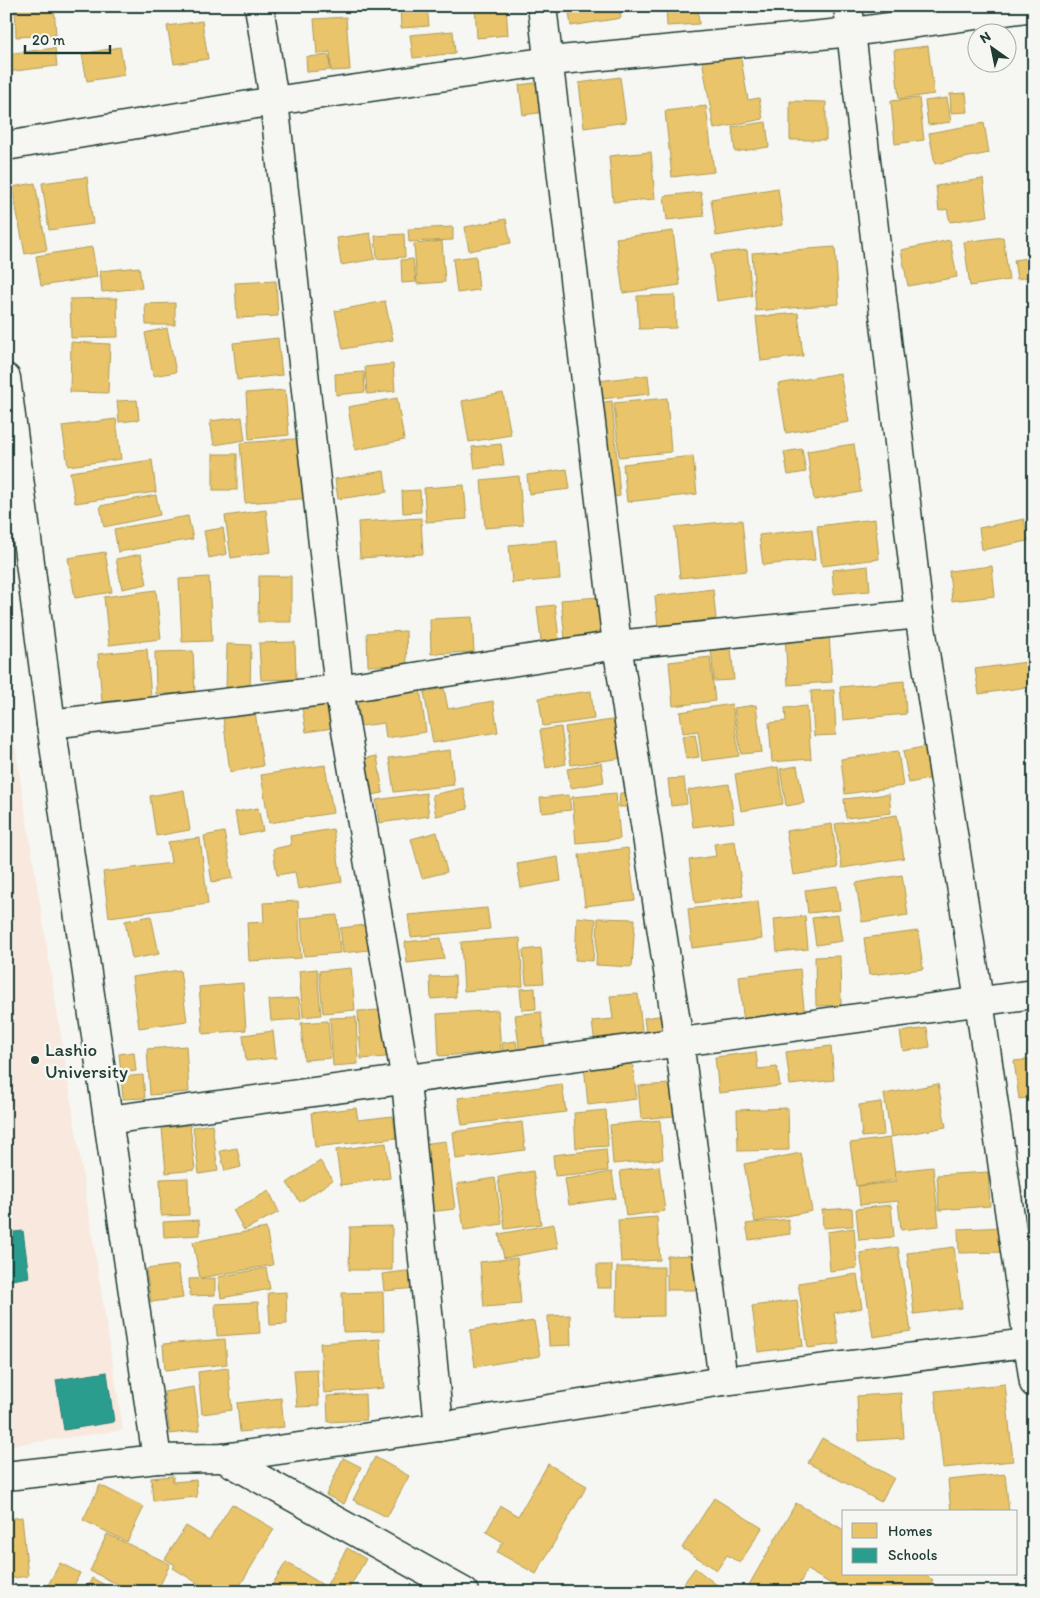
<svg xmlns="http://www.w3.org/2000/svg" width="1040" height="1598" viewBox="0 0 1040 1598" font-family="Itim,sans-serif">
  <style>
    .built { fill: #f8e8dd }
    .homes { fill: #e9c46a; stroke: #ac9c5a }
    .schools { fill: #2a9d8f; stroke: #278074 }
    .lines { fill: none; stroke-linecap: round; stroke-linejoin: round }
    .minor-casing { stroke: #1f3d34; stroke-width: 31 }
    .minor { stroke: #f6f6f2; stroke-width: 28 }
    .poi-dot { fill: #1f3d34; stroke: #f6f6f2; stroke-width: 2 }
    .labels { text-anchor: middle; stroke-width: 5; stroke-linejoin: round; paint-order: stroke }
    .poi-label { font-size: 19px; fill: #1f3d34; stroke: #f6f6f2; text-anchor: start }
  </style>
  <rect width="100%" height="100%" fill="#f6f6f2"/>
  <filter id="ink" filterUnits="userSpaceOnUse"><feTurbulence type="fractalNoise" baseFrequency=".02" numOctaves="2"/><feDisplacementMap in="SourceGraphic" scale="10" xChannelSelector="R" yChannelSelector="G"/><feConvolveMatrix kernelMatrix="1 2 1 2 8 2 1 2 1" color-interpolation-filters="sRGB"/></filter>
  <g filter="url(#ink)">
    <path class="built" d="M6,689L123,1430L6,1446Z"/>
    <g class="homes">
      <path d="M15,6H54L56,35L16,37Z"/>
      <path d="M400,6H427L429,26L401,28Z"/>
      <path d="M475,6H506L508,35L477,38Z"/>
      <path d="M568,6H619L621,18L571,26Z"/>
      <path d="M666,6H698L699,24L667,26Z"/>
      <path d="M346,17L350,70L331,71L330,52L317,54L314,19Z"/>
      <path d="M202,21L208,59L174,64L167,26Z"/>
      <path d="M453,31L455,53L413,58L410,35Z"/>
      <path d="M928,46L934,94L899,99L894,50Z"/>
      <path d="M120,47L125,75L87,81L82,54Z"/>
      <path d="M55,48L57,66L6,72V54Z"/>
      <path d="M740,53L748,100L759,98L763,119L714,129L702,59Z"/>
      <path d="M329,55L330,70L307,72L306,57Z"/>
      <path d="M620,77L626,122L584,128L579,83Z"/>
      <path d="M542,82L546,112L523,115L519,85Z"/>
      <path d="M966,93L968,112L951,113L950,94Z"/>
      <path d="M919,98L924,140L895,144L891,101Z"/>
      <path d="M947,98L951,122L928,125L925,101Z"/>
      <path d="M790,101L826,102V140H790Z"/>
      <path d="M706,106L714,172L672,177L665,111Z"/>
      <path d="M766,122L769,147L735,152L732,127Z"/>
      <path d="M984,123L989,153L935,164L929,133Z"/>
      <path d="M651,152L655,199L613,202L609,156Z"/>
      <path d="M87,177L93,224L49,230L42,183Z"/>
      <path d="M983,179L988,216L950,222L947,209L939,211L936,186Z"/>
      <path d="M35,183L47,250L25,254L12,187Z"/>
      <path d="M778,188L783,225L716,236L711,199Z"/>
      <path d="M701,192L704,216L667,220L664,196Z"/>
      <path d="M506,219L511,243L469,251L465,227Z"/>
      <path d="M453,227V240L409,242L408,229Z"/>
      <path d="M673,231L680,285L623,293L616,238Z"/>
      <path d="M370,233L375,259L341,265L337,238Z"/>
      <path d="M404,234L405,257L377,259L375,236Z"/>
      <path d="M1003,237L1009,280L970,286L964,242Z"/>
      <path d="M950,240L957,277L908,286L901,250Z"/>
      <path d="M442,241L445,282L417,284L414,244Z"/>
      <path d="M92,247L97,277L41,286L36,256Z"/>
      <path d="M835,247L839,304L756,311L752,253Z"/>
      <path d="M747,250L752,296L717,301L711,254Z"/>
      <path d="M476,256L479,290L457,293L453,259Z"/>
      <path d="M1034,257V276L1017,279L1014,260Z"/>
      <path d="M413,259L416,282L402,283L401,260Z"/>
      <path d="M139,267L142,288L102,292L100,271Z"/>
      <path d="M276,281L278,316L237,318L235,283Z"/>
      <path d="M675,295L676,328L639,329L637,296Z"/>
      <path d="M117,298L118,337L71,338L70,299Z"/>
      <path d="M385,301L393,340L343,349L335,311Z"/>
      <path d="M175,303V325H146L145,304Z"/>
      <path d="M798,313L803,356L761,361L756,317Z"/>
      <path d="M167,328L176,372L153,376L145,333Z"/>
      <path d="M278,338L282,375L237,380L233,343Z"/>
      <path d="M71,342L110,344L108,393L70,392Z"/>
      <path d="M393,364L395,391L367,394L365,367Z"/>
      <path d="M364,372L365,392L336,395L335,374Z"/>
      <path d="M840,373L849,422L786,433L778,384Z"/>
      <path d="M648,375L650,394L600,399L598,381Z"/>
      <path d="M285,390L289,435L249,439L246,393Z"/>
      <path d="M503,393L511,435L469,442L462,401Z"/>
      <path d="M397,398L404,440L355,450L348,407Z"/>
      <path d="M667,398L671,452L619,457L614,403Z"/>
      <path d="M137,400L139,420L119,422L117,401Z"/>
      <path d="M612,401L620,496L605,498L597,403Z"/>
      <path d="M242,417L245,440L214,445L210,421Z"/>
      <path d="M116,419L121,459L68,466L62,426Z"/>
      <path d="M308,438L313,498L245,503L240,443Z"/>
      <path d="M501,444L504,465L475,469L472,447Z"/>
      <path d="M854,444L861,492L814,500L807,451Z"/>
      <path d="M802,449L806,472L788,475L784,452Z"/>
      <rect x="213" y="454" width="24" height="36"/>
      <path d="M693,456L697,494L627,502L623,464Z"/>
      <path d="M152,460L156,492L75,503L70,472Z"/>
      <path d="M567,469L570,489L529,494L527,475Z"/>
      <path d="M384,471L387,492L338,499L335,479Z"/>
      <path d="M519,476L523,525L485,528L481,480Z"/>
      <path d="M464,485L467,519L426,522L424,488Z"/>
      <path d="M420,490L421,512L403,513L402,491Z"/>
      <path d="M156,495L160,515L104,527L100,506Z"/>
      <path d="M266,510L271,552L231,558L225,516Z"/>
      <path d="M188,516L193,539L118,552L114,529Z"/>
      <path d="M421,518L423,554L360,558L358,522Z"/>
      <path d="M875,519L879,559L822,566L817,526Z"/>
      <path d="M1024,519L1028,541L982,550L979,528Z"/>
      <path d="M742,520L747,571L680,578L675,527Z"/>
      <path d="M223,528L227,554L209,558L204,531Z"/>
      <path d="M812,529L815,560L763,565L759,535Z"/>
      <path d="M557,540L560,579L512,583L509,545Z"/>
      <path d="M105,552L112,592L75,598L68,558Z"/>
      <path d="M141,554L147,584L122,589L116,559Z"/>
      <path d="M868,566L870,591L834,594L832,570Z"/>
      <path d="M992,566L995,596L952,601L949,571Z"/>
      <path d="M259,576H291V622H258Z"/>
      <path d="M209,577L212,641L182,642L179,579Z"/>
      <path d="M713,589L716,619L658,626L655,596Z"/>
      <path d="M156,590L161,639L109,645L104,597Z"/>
      <path d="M599,597L603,635L565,639L561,600Z"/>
      <path d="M555,605L559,639L541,641L537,607Z"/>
      <path d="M472,617L474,652L431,654L430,619Z"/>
      <path d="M406,631L407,665L368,666L367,633Z"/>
      <path d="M829,633L832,682L788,685L785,635Z"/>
      <path d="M295,642L296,679L261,680L259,643Z"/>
      <path d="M227,644L251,645L250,693H226Z"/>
      <path d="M731,647L734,680L714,681L711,649Z"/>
      <path d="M147,649L151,697L102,702L98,654Z"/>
      <path d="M193,651L195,693L156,694L155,652Z"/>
      <path d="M710,657L715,701L673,706L669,662Z"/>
      <path d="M1034,661V686L979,694L975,669Z"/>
      <path d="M904,681L906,714L843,720L840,687Z"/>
      <path d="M420,688L426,732L386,738L384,723L361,726L357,698Z"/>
      <path d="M444,688L448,709L493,701L498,732L433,743L424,692Z"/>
      <path d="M834,690L836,735L814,736L811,691Z"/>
      <path d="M591,691L594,719L543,726L539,698Z"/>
      <path d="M336,696L340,727L306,732L301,701Z"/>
      <path d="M732,704L739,756L702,761L698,731L683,733L680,712Z"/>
      <path d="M254,705L263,766L230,772L222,710Z"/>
      <path d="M756,705L762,752L741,754L734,708Z"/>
      <path d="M807,706L811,759L772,762L769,723L786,721L785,708Z"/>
      <path d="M618,719L623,758L571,765L565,727Z"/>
      <path d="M561,727L566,764L546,768L540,730Z"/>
      <path d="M695,734L699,757L686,759L682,736Z"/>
      <path d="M928,746L933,778L909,783L903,751Z"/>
      <path d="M450,750L454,785L394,792L389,758Z"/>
      <path d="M898,751L903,786L845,794L841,759Z"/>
      <path d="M377,756L383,793L367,796L361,759Z"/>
      <path d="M601,763L604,782L571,788L567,769Z"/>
      <path d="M325,765L333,813L269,823L261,775Z"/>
      <path d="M797,766L804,803L786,806L780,769Z"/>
      <path d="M778,767L783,804L741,811L735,774Z"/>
      <path d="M684,778L687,804L671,806L668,779Z"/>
      <path d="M729,784L734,822L693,827L688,790Z"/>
      <path d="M463,788L468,809L436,816L432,795Z"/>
      <path d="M184,790L190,830L156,836L150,796Z"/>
      <path d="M426,793L429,816L379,823L376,800Z"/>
      <path d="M616,793L620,839L576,843L572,797Z"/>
      <path d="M620,793H637V807H619Z"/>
      <path d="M889,794L891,813L846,818L844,799Z"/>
      <path d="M569,795L571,810L542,813L540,798Z"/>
      <path d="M258,808L263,831L239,836L235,812Z"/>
      <path d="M897,815L904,858L842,868L835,824Z"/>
      <path d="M832,824L838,868L793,875L786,831Z"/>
      <path d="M333,829L342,882L298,889L295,872L277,875L273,849L291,845L290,836Z"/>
      <path d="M224,832L233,878L212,882L204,836Z"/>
      <path d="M437,832L447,872L422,878L411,839Z"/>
      <path d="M200,838L208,904L109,917L103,872L171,863L168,842Z"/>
      <path d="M735,841L743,896L695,903L689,860L716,856L714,844Z"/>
      <path d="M628,848L635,900L585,906L579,855Z"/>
      <path d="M558,857L561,881L521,888L517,864Z"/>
      <path d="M902,875L908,915L862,922L856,883Z"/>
      <path d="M837,886L840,910L808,913L805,890Z"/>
      <path d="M298,901L301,958L249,961L247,923L264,922L263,903Z"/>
      <path d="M758,901L762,939L692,948L688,909Z"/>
      <path d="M487,908L490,929L411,937L408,915Z"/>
      <path d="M337,915L340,953L304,956L301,918Z"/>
      <path d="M838,915L842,941L816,945L812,918Z"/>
      <path d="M151,916L159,954L132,959L125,921Z"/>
      <path d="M805,916L808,949L777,952L774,919Z"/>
      <path d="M577,917L596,919L593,961L575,960Z"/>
      <path d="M598,918L635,919L632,967L596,965Z"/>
      <path d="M366,925L369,950L343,953L340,928Z"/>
      <path d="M918,931L923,969L869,975L864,938Z"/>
      <path d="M441,938L444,959L407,963L405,942Z"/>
      <path d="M520,938L523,986L464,991L461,942Z"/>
      <path d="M541,948L544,983L526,984L523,950Z"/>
      <path d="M840,956L841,1005L816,1006L815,957Z"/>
      <path d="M351,968L355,1010L323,1013L319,971Z"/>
      <path d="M317,969L321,1015L303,1017L299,971Z"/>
      <path d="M800,969L805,1018L744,1025L739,976Z"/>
      <path d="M180,970L187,1021L139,1028L132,977Z"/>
      <path d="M455,976L456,997L431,999L430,977Z"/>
      <path d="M243,983L246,1030L203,1034L199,987Z"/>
      <path d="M535,988L536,1009L522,1010L520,989Z"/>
      <path d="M638,994L643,1039L595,1045L592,1021L613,1019L610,996Z"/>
      <path d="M299,998L301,1019L271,1021L269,1000Z"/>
      <path d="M382,1010L386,1057L361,1059L358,1011Z"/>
      <path d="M498,1010L501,1052L439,1056L437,1014Z"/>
      <path d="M541,1012L545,1051L520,1054L515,1015Z"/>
      <path d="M665,1015L669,1038L647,1041L644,1018Z"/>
      <path d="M356,1017L358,1064L333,1066L330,1018Z"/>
      <path d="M328,1021L331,1058L304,1060L301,1023Z"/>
      <path d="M927,1028L930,1047L903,1051L900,1032Z"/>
      <path d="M273,1031L276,1058L246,1061L243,1035Z"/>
      <path d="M516,1041L518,1052L503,1054L502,1043Z"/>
      <path d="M186,1046L189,1092L150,1095L147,1049Z"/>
      <path d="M831,1046L834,1080L790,1085L786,1052Z"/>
      <path d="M134,1052L136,1071L121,1073L119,1054Z"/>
      <path d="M756,1052L758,1069L777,1067L780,1086L719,1093L715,1057Z"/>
      <path d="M1034,1059V1097L1019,1099L1014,1061Z"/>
      <path d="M632,1060L637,1099L588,1105L584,1065Z"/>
      <path d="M143,1075L145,1098L123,1099L121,1077Z"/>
      <path d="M562,1084L566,1112L462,1125L458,1098Z"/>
      <path d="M671,1084L674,1116L641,1119L638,1086Z"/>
      <path d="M938,1084L946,1127L891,1137L884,1094Z"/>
      <path d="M881,1102L884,1135L862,1137L859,1105Z"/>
      <path d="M356,1108L358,1120L393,1116L396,1138L315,1147L311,1113Z"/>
      <path d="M788,1108L789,1150L738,1151L737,1110Z"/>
      <path d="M606,1110L608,1146L576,1148L574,1113Z"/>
      <path d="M660,1120L663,1159L613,1164L610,1125Z"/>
      <path d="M522,1122L525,1150L456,1159L453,1132Z"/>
      <path d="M212,1124L218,1171L199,1174L193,1127Z"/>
      <path d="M190,1125L195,1170L166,1173L162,1128Z"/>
      <path d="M890,1138L896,1180L856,1186L850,1143Z"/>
      <path d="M446,1141L455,1209L429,1212L421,1144Z"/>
      <path d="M386,1143L390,1178L341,1185L336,1150Z"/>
      <path d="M237,1148L241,1167L225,1171L220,1151Z"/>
      <path d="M606,1149L608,1171L555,1176L553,1155Z"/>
      <path d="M801,1153L812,1211L755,1222L744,1164Z"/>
      <path d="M320,1161L333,1180L300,1202L287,1183Z"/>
      <path d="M659,1166L665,1211L626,1216L620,1171Z"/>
      <path d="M933,1167L939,1226L901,1230L898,1201L860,1205L858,1186L896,1182L895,1171Z"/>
      <path d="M533,1171L541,1224L505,1229L498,1177Z"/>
      <path d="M612,1172L616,1198L569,1205L565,1179Z"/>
      <path d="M988,1172L990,1206L939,1210L937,1175Z"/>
      <path d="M188,1178L189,1215L161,1216L160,1179Z"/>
      <path d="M495,1178L502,1224L464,1230L457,1184Z"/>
      <path d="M269,1191L279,1212L244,1230L233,1210Z"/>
      <path d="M891,1205L894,1237L859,1240L856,1209Z"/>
      <path d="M852,1208L853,1226L823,1228L822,1210Z"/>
      <path d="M657,1217L660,1260L621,1262L618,1220Z"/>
      <path d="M788,1219L790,1234L749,1240L746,1224Z"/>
      <path d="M199,1220L200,1235L164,1237L163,1222Z"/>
      <path d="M554,1224L558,1248L504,1258L499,1234Z"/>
      <path d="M392,1226V1270H349L350,1227Z"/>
      <path d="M1007,1227L1008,1252L959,1253L958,1229Z"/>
      <path d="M266,1228L273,1265L200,1278L193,1242Z"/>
      <path d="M854,1228L857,1268L830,1271L827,1232Z"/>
      <path d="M898,1247L911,1331L873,1337L860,1253Z"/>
      <path d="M954,1247L962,1308L914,1314L907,1253Z"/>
      <path d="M699,1255L700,1290H667V1256Z"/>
      <path d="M517,1258L521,1304L484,1307L480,1262Z"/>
      <path d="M178,1265L183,1298L151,1302L146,1269Z"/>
      <rect x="597" y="1265" width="15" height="23"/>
      <path d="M617,1267H664V1316L616,1317Z"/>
      <path d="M266,1268L270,1289L221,1298L218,1277Z"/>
      <path d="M414,1270L416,1288L384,1291L382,1274Z"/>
      <path d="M857,1274L862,1308L834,1313L839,1344L808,1348L798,1283Z"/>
      <path d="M215,1278V1295L190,1296L189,1279Z"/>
      <path d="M286,1292L287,1324L270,1325L268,1293Z"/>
      <path d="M383,1292L384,1331L343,1332L342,1293Z"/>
      <path d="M797,1300L803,1346L758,1352L752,1306Z"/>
      <path d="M258,1302L260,1333L217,1336L215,1304Z"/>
      <path d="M570,1315L571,1345L549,1346L548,1316Z"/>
      <path d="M534,1321L540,1356L475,1367L470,1330Z"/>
      <path d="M225,1339L227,1364L165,1370L163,1344Z"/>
      <path d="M380,1339L384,1388L324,1393L320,1343Z"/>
      <path d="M228,1368L232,1410L202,1414L198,1372Z"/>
      <path d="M317,1369L319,1406L297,1407L294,1370Z"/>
      <path d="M1005,1384L1013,1461L943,1468L935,1391Z"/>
      <path d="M194,1387L200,1430L170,1434L164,1392Z"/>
      <path d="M901,1393L904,1438L859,1441L857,1396Z"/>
      <path d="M365,1394L366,1420L328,1422L327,1396Z"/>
      <path d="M281,1398L284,1427L240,1432L237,1403Z"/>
      <path d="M822,1438L894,1478L881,1502L808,1463Z"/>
      <path d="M375,1457L409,1476L387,1517L353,1500Z"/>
      <path d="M343,1458L361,1467L344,1504L326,1495Z"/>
      <path d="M548,1464L587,1486L536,1574L497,1552L503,1542L486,1532L501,1506L518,1516Z"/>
      <path d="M1005,1474L1009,1512H951L948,1480Z"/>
      <path d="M173,1476V1482L196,1480L197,1497L153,1501L151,1478Z"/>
      <path d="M100,1485L144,1507L127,1542L83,1520Z"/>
      <path d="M714,1498L762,1528L740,1563L727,1555L717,1570L682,1548Z"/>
      <path d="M796,1503L844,1530V1574H923L933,1580L927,1592H845L807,1570L795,1592H745Z"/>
      <path d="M232,1504L274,1529L236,1592H212L173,1568L175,1565L165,1559L186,1526L209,1540Z"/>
      <path d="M22,1517L28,1576L6,1579V1519Z"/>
      <path d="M107,1534L170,1564L157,1592H129L130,1590L90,1571Z"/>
      <path d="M347,1548L366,1559L347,1592H323Z"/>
      <path d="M286,1562L323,1585L319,1592H268Z"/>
      <path d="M60,1563L80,1573L71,1592H56L47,1587Z"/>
      <path d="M695,1568L717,1585L712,1592H688L681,1587Z"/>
      <path d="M92,1578L107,1586L104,1592H85Z"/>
      <path d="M944,1587L951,1592H940Z"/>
    </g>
    <g class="schools">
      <path d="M23,1231L29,1277L6,1281V1233Z"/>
      <path d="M107,1372L114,1422L64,1430L56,1380Z"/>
    </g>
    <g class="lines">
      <defs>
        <g id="minor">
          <path d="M259,6L274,101L339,689L406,1081L439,1427"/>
          <path d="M542,6L617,645L679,1041L723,1381"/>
          <path d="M848,6L919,614L979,1001L1034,1383"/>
          <path d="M6,146L274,101L550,61L852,32L1034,7"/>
          <path d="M6,378L51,724L157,1459"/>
          <path d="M51,724L339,689L617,645L919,614"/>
          <path d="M108,1120L1034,994"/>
          <path d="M223,1458L464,1592"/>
          <path d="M6,1476L157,1459L223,1458L439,1427L723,1381L1034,1342"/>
        </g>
      </defs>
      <use href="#minor" class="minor-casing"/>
      <use href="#minor" class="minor"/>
    </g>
  </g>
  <circle class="poi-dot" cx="35" cy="1060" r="5"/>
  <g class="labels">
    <g class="poi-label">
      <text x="45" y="1056">Lashio<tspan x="45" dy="22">University</tspan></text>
    </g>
  </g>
  <rect width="1040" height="1598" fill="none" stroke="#f6f6f2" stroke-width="25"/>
  <rect x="12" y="12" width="1015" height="1573" fill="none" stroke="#1f3d34" stroke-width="2" filter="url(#ink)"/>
  <rect x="842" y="1510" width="175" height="65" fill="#f6f6f2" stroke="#a0aca6"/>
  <rect x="852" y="1523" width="25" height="15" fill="#e9c46a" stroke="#a0aca6"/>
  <text x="888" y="1536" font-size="15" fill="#1f3d34">Homes</text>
  <rect x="852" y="1548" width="25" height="15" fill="#2a9d8f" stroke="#a0aca6"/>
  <text x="888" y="1560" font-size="15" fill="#1f3d34">Schools</text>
  <g transform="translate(992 48) rotate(327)"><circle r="24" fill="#f6f6f2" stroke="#a0aca6"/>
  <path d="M0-4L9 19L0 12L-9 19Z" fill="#1f3d34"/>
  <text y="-8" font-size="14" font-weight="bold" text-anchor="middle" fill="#1f3d34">N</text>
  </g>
  <path d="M25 45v8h85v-8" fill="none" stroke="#1f3d34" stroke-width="2.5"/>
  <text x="32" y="45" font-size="15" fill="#1f3d34" stroke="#f6f6f2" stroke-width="4" paint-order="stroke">20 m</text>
</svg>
